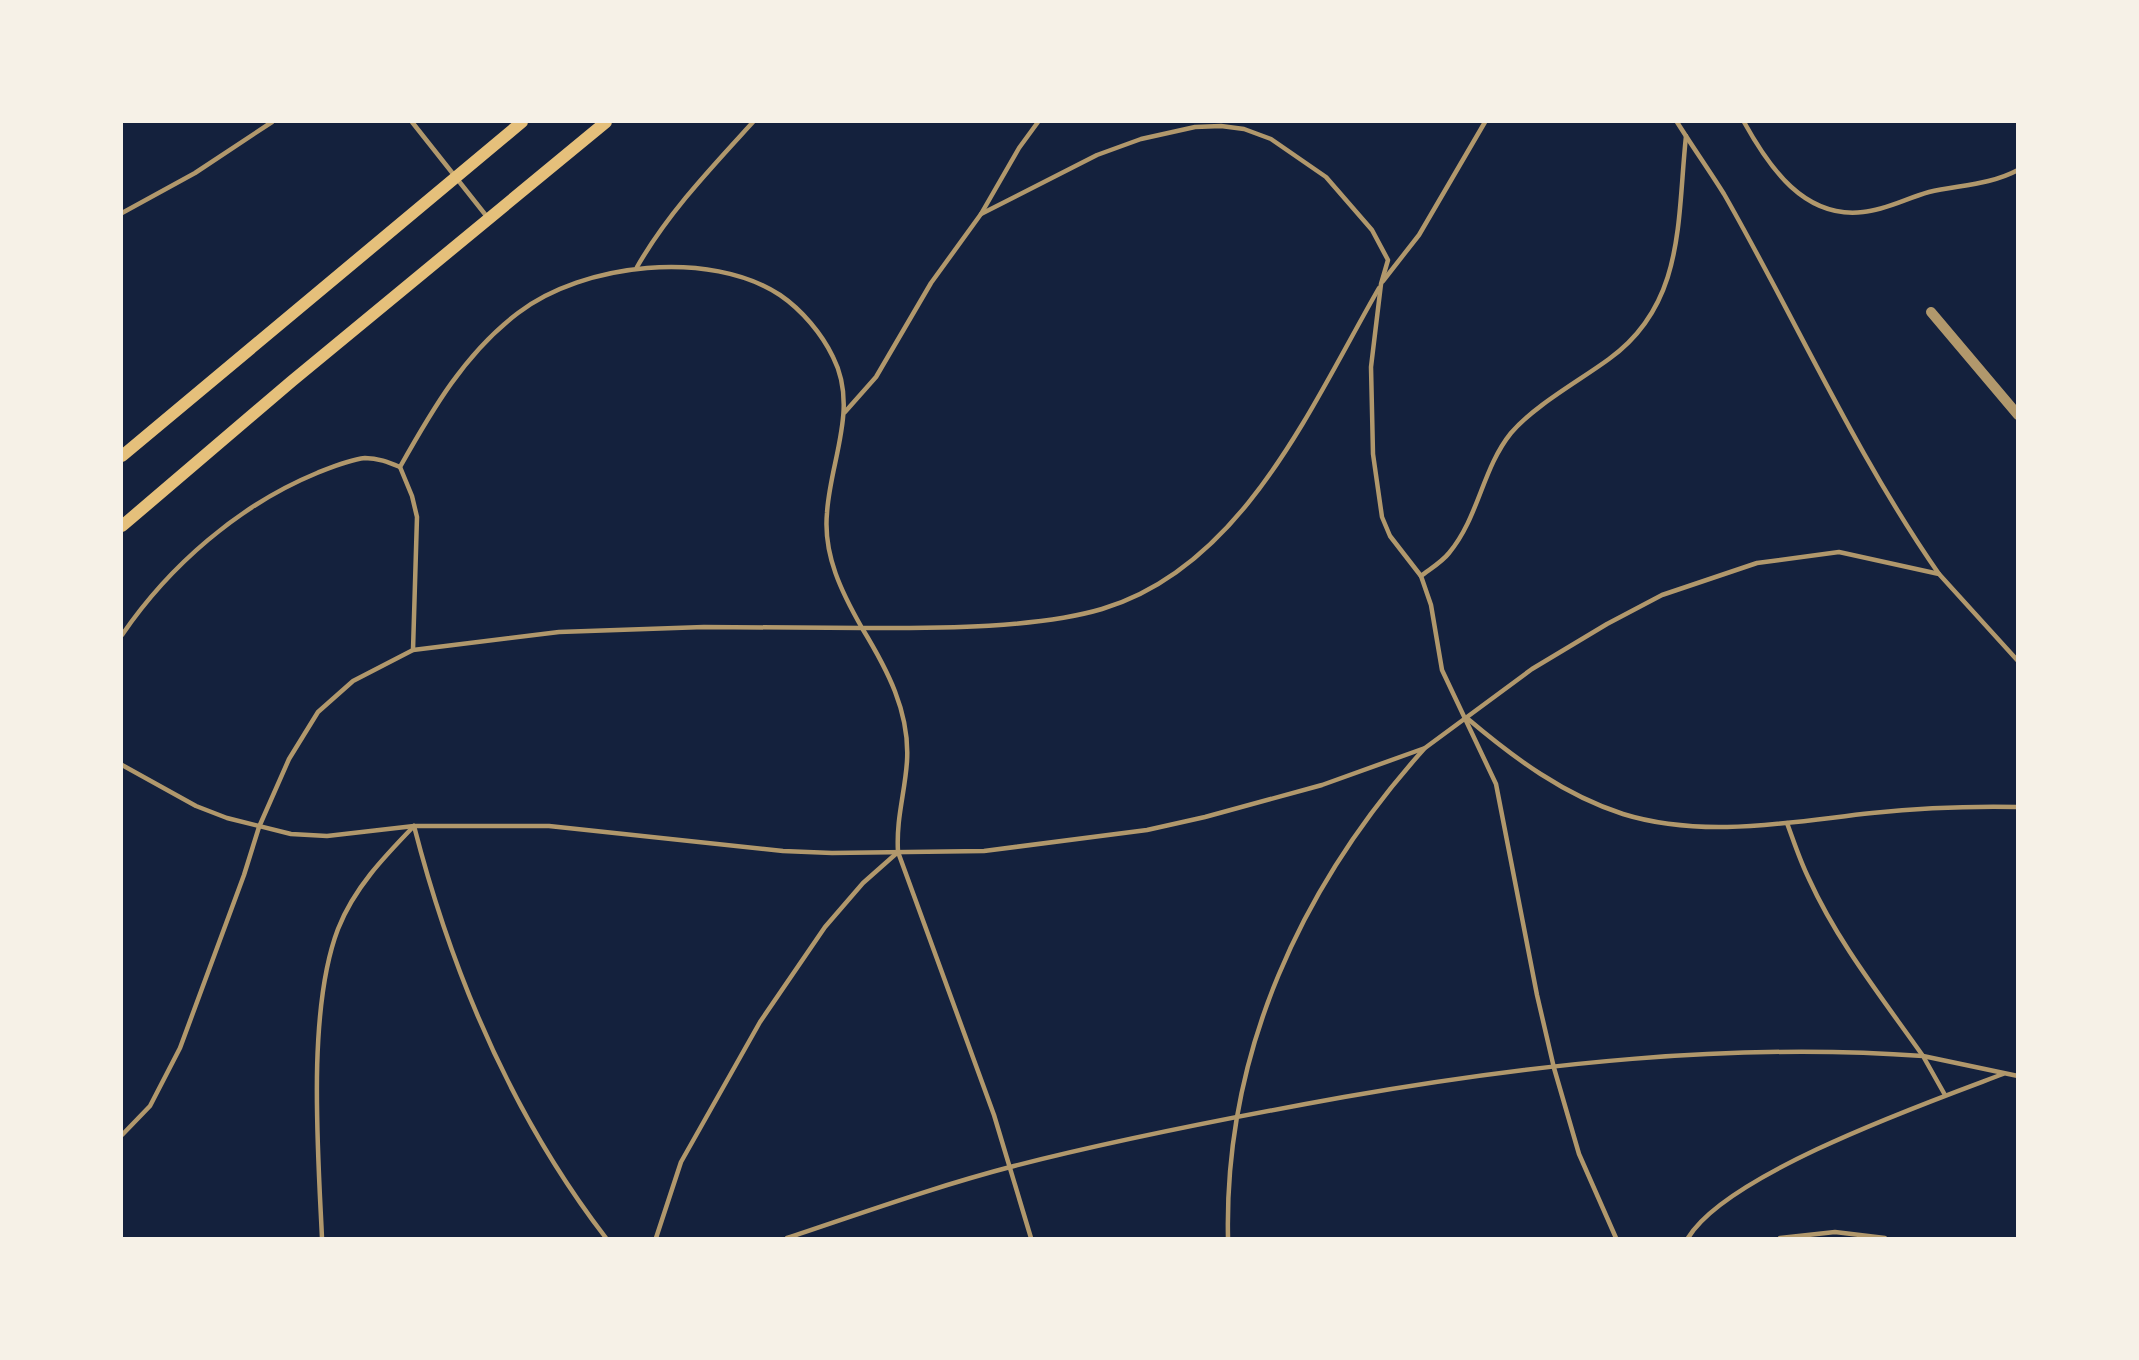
<svg xmlns="http://www.w3.org/2000/svg" width="2139" height="1360" viewBox="0 0 2139 1360" font-family="'DejaVu Sans',sans-serif">
  <style>
    .lines { fill: none; stroke-linecap: round; stroke-linejoin: round }
    .service { stroke: #b1986c; stroke-width: 4.5 }
    .tertiary { stroke: #b1986c; stroke-width: 10 }
    .secondary { stroke: #e5c07b; stroke-width: 12 }
  </style>
  <rect width="100%" height="100%" fill="#14213d"/>
  <g class="lines">
    <g class="service">
      <path d="M412,122L488,218"/>
      <path d="M1677,122C1692,146 1709,170 1724,194C1796,320 1856,455 1939,574"/>
      <path d="M1744,122C1769,167 1804,219 1863,212C1886,210 1907,198 1929,192C1959,185 1990,185 2018,170"/>
      <path d="M122,213L195,173L272,122"/>
      <path d="M981,214L1019,148L1038,122"/>
      <path d="M637,267C668,213 711,168 753,122"/>
      <path d="M1383,281L1419,235L1485,122"/>
      <path d="M845,412L876,377L931,283L981,214L1097,155L1141,139L1195,127L1221,126L1244,129L1271,139L1326,177L1372,230L1388,260L1381,284L1371,367L1373,454L1382,517L1390,536L1421,576L1431,605L1442,670L1496,784L1537,995L1554,1068L1579,1154L1616,1238"/>
      <path d="M400,467C432,410 465,353 518,313C583,263 710,249 780,295C802,310 822,334 833,357C859,408 830,461 827,513C823,555 842,593 862,628C933,628 1034,629 1102,609C1243,567 1311,406 1379,288"/>
      <path d="M1421,576C1430,569 1442,562 1449,553C1479,517 1482,469 1511,433C1535,405 1579,381 1609,359C1685,304 1677,221 1686,136"/>
      <path d="M122,635C169,566 239,505 317,473C332,467 348,460 365,458C378,458 388,462 400,467L412,496L417,517L413,650"/>
      <path d="M1468,719C1514,758 1564,795 1623,814C1704,839 1789,822 1872,813C1920,808 1969,806 2018,807"/>
      <path d="M122,765L196,806L227,818L291,834L327,836L414,826H549L783,851L832,853L984,851L1147,830L1205,817L1322,785L1425,748L1532,669L1607,624L1662,595L1757,563L1839,552L1939,574L2018,661"/>
      <path d="M1787,823C1794,842 1800,861 1809,879C1838,943 1883,999 1923,1056L2018,1076"/>
      <path d="M414,826C452,974 513,1117 606,1238"/>
      <path d="M122,1135L150,1106L180,1048L244,875L259,827L289,759L318,712L353,681L413,650L559,632L704,627L862,628C887,669 910,712 907,761C905,793 896,818 898,852L994,1115L1031,1238"/>
      <path d="M322,1238C318,1151 307,1010 338,929C354,888 384,857 414,826"/>
      <path d="M656,1238L681,1162L760,1022L825,927L863,883L898,852"/>
      <path d="M787,1238C862,1213 937,1186 1014,1166C1123,1138 1233,1117 1344,1097C1534,1064 1730,1042 1923,1056L1945,1095"/>
      <path d="M1228,1238C1224,1053 1301,886 1424,749"/>
      <path d="M1688,1238C1727,1173 1929,1102 2003,1074"/>
      <path d="M1780,1238L1835,1232L1885,1238"/>
    </g>
    <path class="tertiary" d="M1931,312L2018,415"/>
    <g class="secondary">
      <path d="M122,456L522,122"/>
      <path d="M122,526L292,381L606,122"/>
    </g>
  </g>
  <rect width="2139" height="1360" fill="none" stroke="#f6f1e7" stroke-width="246"/>
</svg>
